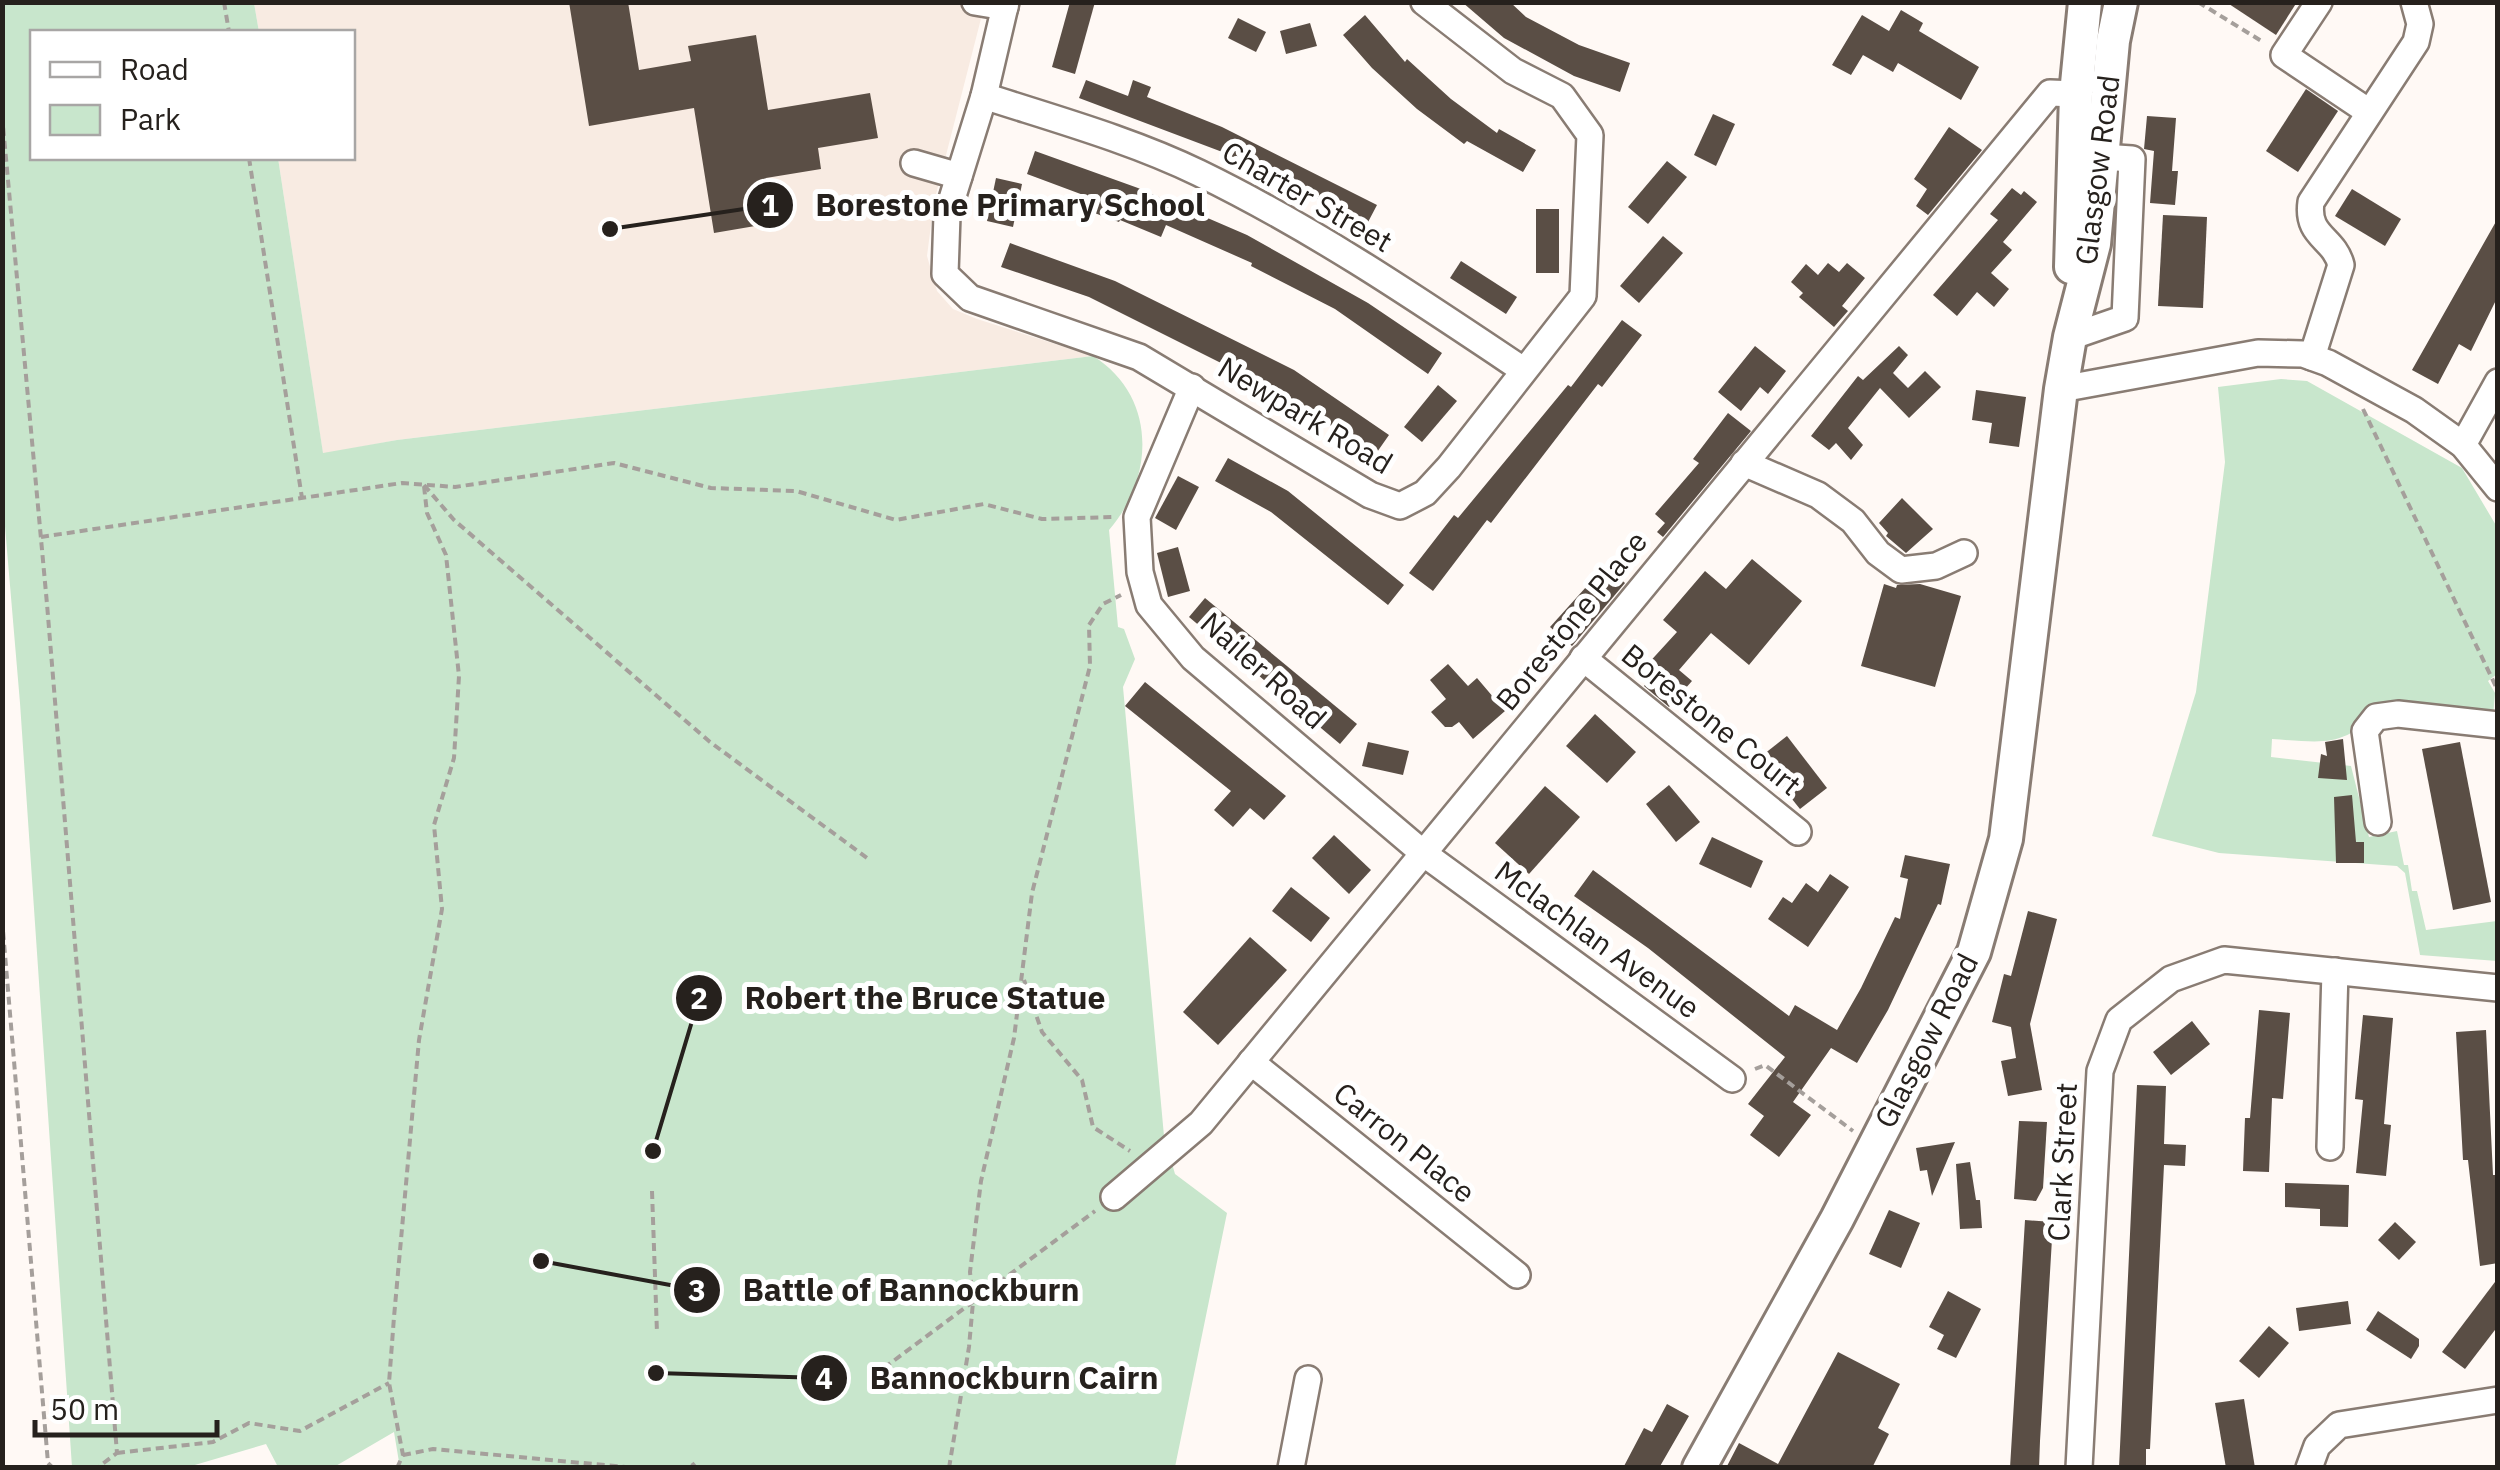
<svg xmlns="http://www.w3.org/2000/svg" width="2500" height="1470" viewBox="0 0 2500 1470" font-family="'IBM Plex Sans',sans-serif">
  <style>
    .built { fill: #f8ebe2 }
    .green { fill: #c8e6cc }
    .building { fill: #5a4e45 }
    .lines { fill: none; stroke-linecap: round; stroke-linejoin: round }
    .minor-casing { stroke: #897c73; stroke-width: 30 }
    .major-casing { stroke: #897c73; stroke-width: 38 }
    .path { stroke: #a59f9b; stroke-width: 4; stroke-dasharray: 8 5; stroke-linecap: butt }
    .minor { stroke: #fff; stroke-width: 25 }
    .major { stroke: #fff; stroke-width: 32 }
    .labels { text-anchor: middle; stroke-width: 10; stroke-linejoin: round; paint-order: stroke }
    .street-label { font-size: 30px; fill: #26211d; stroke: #fff }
    .leader { fill: none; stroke: #26211d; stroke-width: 4 }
    .callout-dot { fill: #26211d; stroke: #fff; stroke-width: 4 }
    .mark-label { font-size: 30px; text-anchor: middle; font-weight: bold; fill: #fff }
    .callout-label { font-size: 32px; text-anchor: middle; font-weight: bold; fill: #26211d; stroke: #fff; stroke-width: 10; stroke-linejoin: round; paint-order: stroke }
  </style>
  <rect width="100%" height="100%" fill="#fff9f5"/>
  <path class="built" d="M254,3H985L934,202L927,256L937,291L953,309L977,319L1093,356L397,440L323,454L278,158H352V32H259Z"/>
  <g class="green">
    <path d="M2,3H254L259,32H32V158H278L323,453L397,440L1093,356C1157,396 1155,477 1109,530L1118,627L1124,629L1135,659L1123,687L1164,1136L1175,1174L1227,1213L1175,1467L400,1468L394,1432L334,1467H278L266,1444L188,1467H72L20,703L3,503Z"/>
    <path d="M2281,379L2307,381L2462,468L2497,527V674L2488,681L2495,693L2493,717L2386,708C2339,747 2331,743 2272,739L2271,757L2351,766L2369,837L2397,831L2404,865H2408L2412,891H2417L2426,930L2497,921V961L2420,955L2405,873L2397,866L2219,853L2152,836L2196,692L2225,462L2218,387Z"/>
  </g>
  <g class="building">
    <path d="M569,2H628L639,70L691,61L688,46L756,35L768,110L870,93L878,138L818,148L821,169L766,178L773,223L714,233L694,108L589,126Z"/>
    <path d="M1070,2H1095L1075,74L1052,67Z"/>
    <path d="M1462,2H1510L1526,17L1579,45L1630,63L1620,92L1574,76L1504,38Z"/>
    <path d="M2226,2H2297L2276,35Z"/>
    <path d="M1901,10L1923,23L1919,31L1979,67L1961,100L1898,63L1893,72L1863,55L1851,75L1832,65L1862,15L1889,31Z"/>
    <path d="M1365,15L1405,62L1407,59L1451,99L1497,133L1499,129L1536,150L1523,172L1467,141L1464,144L1417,109L1372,68L1343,35Z"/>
    <path d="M1238,18L1266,32L1256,52L1228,38Z"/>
    <path d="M1310,23L1317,46L1286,54L1280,31Z"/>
    <path d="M1086,80L1128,96L1133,80L1151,87L1147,97L1222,127L1377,205L1367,224L1225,153L1079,98Z"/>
    <path d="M2306,89L2338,111L2298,172L2266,151Z"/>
    <path d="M1713,114L1735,124L1716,166L1694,155Z"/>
    <path d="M2147,116L2176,118L2172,171H2178L2175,205L2150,203L2154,151L2144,149Z"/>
    <path d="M1949,127L1982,150L1928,215L1916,206L1927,189L1914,179Z"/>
    <path d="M1035,151L1138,188L1247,235L1368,303L1442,353L1428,374L1335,309L1251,266L1252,263L1166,225L1161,237L1120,220L1119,222L1089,211L1094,199L1027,174Z"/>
    <path d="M1667,161L1687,177L1648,224L1628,207Z"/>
    <path d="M996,178L1022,184L1013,227L987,221Z"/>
    <path d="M2012,188L2021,195L2024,191L2037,202L2003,242L2012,250L1991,273L2009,289L1994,307L1977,292L1957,316L1933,295L1998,220L1990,214Z"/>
    <path d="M2352,189L2401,219L2385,246L2335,216Z"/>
    <rect x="1536" y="209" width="23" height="64"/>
    <path d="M2163,215L2207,217L2203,308L2158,306Z"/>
    <path d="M2498,218V296L2471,351L2459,344L2438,384L2412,370Z"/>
    <path d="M1663,236L1683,253L1639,303L1620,286Z"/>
    <path d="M1010,243L1115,281L1294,370L1389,435L1375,455L1285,395L1089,297L1001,267Z"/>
    <path d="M1461,261L1517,297L1506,314L1450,278Z"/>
    <path d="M1828,263L1839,272L1847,263L1865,278L1842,306L1848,311L1834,327L1799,297L1803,293L1791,282L1806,264L1818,275Z"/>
    <path d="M1622,320L1642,335L1602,387L1598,384L1491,523L1487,520L1433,591L1409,573L1454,515L1458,518L1568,385L1571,387Z"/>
    <path d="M1755,346L1786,371L1768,394L1760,387L1741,411L1718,392Z"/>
    <path d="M1899,346L1908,355L1893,373L1908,388L1925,371L1941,387L1909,418L1880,388L1848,428L1863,445L1851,460L1836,443L1829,450L1811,436L1858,376L1863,380Z"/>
    <path d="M1438,385L1457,401L1422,442L1404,427Z"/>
    <path d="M1976,390L2026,397L2019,447L1989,443L1992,423L1972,420Z"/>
    <path d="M1728,413L1751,431L1663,537L1657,532L1665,523L1655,514L1699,463L1693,459Z"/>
    <path d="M1228,458L1288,491L1404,585L1388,605L1271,512L1215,481Z"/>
    <path d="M1178,476L1199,487L1176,530L1155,518Z"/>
    <path d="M1902,498L1933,529L1906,553L1886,536L1888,533L1879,523Z"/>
    <path d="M1178,547L1190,591L1168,597L1157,553Z"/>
    <path d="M1752,559L1802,601L1749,665L1711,633L1679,670L1692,681L1669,707L1644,686L1654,675L1645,667L1677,632L1663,620L1705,571L1726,589Z"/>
    <path d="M1605,566L1625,583L1572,646L1550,627Z"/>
    <path d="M1884,584L1896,588L1897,585L1920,584L1961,596L1935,687L1861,666Z"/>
    <path d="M1205,598L1357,724L1340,744L1189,617Z"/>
    <path d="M1448,664L1468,686L1477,678L1505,711L1473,739L1459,722L1452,727H1445L1431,712L1446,699L1430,680Z"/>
    <path d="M1145,682L1286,796L1264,820L1250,808L1233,827L1214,810L1231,791L1125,706Z"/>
    <path d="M1595,714L1636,752L1607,783L1566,746Z"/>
    <path d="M1787,736L1827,788L1800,809L1759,758Z"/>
    <path d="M2343,739L2347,780L2318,778L2321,754L2327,756L2325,742Z"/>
    <path d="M1368,742L1409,751L1403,775L1362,766Z"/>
    <path d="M2460,742L2491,902L2453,910L2422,749Z"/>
    <path d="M1669,785L1700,822L1676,842L1646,804Z"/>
    <path d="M1545,786L1580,817L1529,874L1495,843Z"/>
    <path d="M2352,795L2356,842H2364V863H2336L2334,797Z"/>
    <path d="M1334,835L1371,870L1349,894L1312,858Z"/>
    <path d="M1712,837L1763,861L1751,888L1699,864Z"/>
    <path d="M1905,855L1950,864L1941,905L1938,904L1888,1010L1857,1063L1831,1048L1793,1102L1811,1115L1779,1157L1750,1135L1764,1116L1748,1104L1785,1057L1648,948L1574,896L1593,870L1789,1016L1795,1005L1837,1030L1861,988L1895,917L1900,919L1908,879L1900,877Z"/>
    <path d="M1830,874L1849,887L1808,947L1768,919L1783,897L1792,903L1806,883L1818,892Z"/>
    <path d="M1291,887L1330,918L1311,942L1272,911Z"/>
    <path d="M2028,911L2057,919L2030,1024L2042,1090L2008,1096L2001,1061L2016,1058L2011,1027L1992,1022L2004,974L2011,976Z"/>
    <path d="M1250,937L1287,970L1218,1045L1183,1012Z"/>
    <path d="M2259,1010L2290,1013L2283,1099L2272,1098L2269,1172L2243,1171L2245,1118H2250Z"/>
    <path d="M2363,1015L2393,1018L2384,1124L2391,1125L2386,1176L2356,1173L2363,1100L2355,1099Z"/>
    <path d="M2192,1021L2210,1044L2171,1075L2153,1052Z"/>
    <path d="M2486,1030L2493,1175H2498V1263L2480,1266L2468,1160H2463L2456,1032Z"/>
    <path d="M2137,1085L2166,1086L2164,1144L2186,1145L2185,1166L2164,1165L2150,1449H2146V1468H2119Z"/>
    <path d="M2019,1121L2047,1122L2043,1188L2036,1201L2014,1199Z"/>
    <path d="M1955,1142L1932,1196L1927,1170L1920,1171L1916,1148Z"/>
    <path d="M1970,1162L1976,1200H1980L1982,1228L1960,1229L1956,1164Z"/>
    <path d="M2285,1183L2349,1185L2348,1227L2320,1226V1209L2285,1207Z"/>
    <path d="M1889,1210L1920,1223L1901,1268L1869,1254Z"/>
    <path d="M2025,1220L2053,1222L2040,1441L2039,1468H2010Z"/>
    <path d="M2395,1222L2416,1242L2399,1260L2378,1240Z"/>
    <path d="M2498,1278V1326L2465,1369L2442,1352Z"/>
    <path d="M1948,1291L1981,1309L1956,1358L1937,1349L1944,1335L1929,1327Z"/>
    <path d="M2348,1301L2351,1324L2299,1331L2296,1308Z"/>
    <path d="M2378,1311L2419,1339V1346L2411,1359L2366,1330Z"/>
    <path d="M2269,1326L2289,1343L2259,1378L2239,1361Z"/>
    <path d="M1838,1352L1900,1384L1878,1428L1889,1434L1872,1468H1726L1739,1443L1778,1464Z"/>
    <path d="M2244,1399L2255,1468H2226L2215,1403Z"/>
    <path d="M1667,1404L1689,1416L1659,1468H1623L1644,1428L1652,1432Z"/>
  </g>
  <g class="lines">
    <defs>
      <g id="minor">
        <path d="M975,2L1005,7"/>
        <path d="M1006,2L984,96L947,215L945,274L970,298L1139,357L1370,495L1400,506L1425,493L1449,467L1583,296L1590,135L1562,96L1513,71L1424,2"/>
        <path d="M2319,2L2284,55L2369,112"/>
        <path d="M984,96C1055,119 1131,140 1199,173C1314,229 1417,299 1523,370"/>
        <path d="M914,163L959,176"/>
        <path d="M2070,337L2125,318L2132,159L2102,157"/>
        <path d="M2312,357L2341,265C2334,237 2306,237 2311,202L2416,42L2420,24L2414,2"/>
        <path d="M1192,387L1137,517L1140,572L1149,605L1193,658L1423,853L1732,1079"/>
        <path d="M2061,389L2258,353L2303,354L2328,363L2414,410L2463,445L2498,488"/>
        <path d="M2463,445L2498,382"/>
        <path d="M1744,463L1818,495L1853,521L1878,553L1901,570L1936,566L1964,553"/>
        <path d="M1583,658L1798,832"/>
        <path d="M2378,822L2365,731L2376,717L2398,714L2498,725"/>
        <path d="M1251,1062L1517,1275"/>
        <path d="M2330,1147L2335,971"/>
        <path d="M1114,1197L1201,1123L2050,93L2076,94L2085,81"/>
        <path d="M1291,1468L1308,1379"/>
        <path d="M2079,1468L2100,1071L2119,1020L2171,979L2224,960L2498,988"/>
        <path d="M2309,1468L2317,1446L2339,1425L2498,1400"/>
      </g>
      <g id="major">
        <path d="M2071,267L2076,94L2085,2"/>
        <path d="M1699,1468L1837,1219L1974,952L2006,839L2061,389L2070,337L2094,244L2113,41L2121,2"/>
      </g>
    </defs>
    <use href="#minor" class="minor-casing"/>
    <use href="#major" class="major-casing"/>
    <g class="path">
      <path d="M224,2L229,32"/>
      <path d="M2198,2L2263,42"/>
      <path d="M2,115L47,604L117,1453L97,1468"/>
      <path d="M249,158L302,498"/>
      <path d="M2363,409L2498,691"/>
      <path d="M424,485L454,520L710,742L867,858"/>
      <path d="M41,537L402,483L455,487L614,463L711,488L796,491L896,520L984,504L1042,519L1115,517"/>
      <path d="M2,919L48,1463L53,1468"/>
      <path d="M1024,980L1042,1032L1082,1080L1093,1127L1130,1151"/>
      <path d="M1755,1069L1765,1065L1853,1131"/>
      <path d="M652,1191L657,1333"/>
      <path d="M884,1368L1095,1211"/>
      <path d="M117,1453L213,1442L249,1423L300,1431L389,1383"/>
      <path d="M403,1455L433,1449L636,1468"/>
      <path d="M692,1463L696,1468"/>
      <path d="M397,1468L403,1455L389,1383L394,1317L419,1040L442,909L434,825L454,758L459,676L446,555L427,513L424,486"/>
      <path d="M949,1468L969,1347L973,1302L970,1272L981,1181L1014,1038L1032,893L1090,666L1089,625L1103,604L1121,595"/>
    </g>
    <use href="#minor" class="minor"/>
    <use href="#major" class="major"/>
  </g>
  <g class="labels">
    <g class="street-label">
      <text transform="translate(2098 170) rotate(-83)" y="10">Glasgow Road</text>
      <text transform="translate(1307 197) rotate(30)" y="10">Charter Street</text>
      <text transform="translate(1305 416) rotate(31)" y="10">Newpark Road</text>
      <text transform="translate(1572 621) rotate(-51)" y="10">Borestone Place</text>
      <text transform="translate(1263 671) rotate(42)" y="10">Nailer Road</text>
      <text transform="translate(1711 720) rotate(39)" y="10">Borestone Court</text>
      <text transform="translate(1597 940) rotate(36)" y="10">Mclachlan Avenue</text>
      <text transform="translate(1927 1041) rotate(-63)" y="10">Glasgow Road</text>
      <text transform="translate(1404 1143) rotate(39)" y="10">Carron Place</text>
      <text transform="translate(2063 1162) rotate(-87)" y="10">Clark Street</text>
    </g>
  </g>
  <path class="leader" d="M610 229L770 205M653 1151L699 998M541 1261L697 1290M656 1373L824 1378"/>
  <g class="callout-dot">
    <circle cx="610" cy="229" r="10"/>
    <circle cx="653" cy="1151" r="10"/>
    <circle cx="541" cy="1261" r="10"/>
    <circle cx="656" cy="1373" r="10"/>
    <circle cx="770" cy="205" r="25"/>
    <circle cx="699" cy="998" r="25"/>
    <circle cx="697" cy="1290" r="25"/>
    <circle cx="824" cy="1378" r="25"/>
  </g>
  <g class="mark-label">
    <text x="770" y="216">1</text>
    <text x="699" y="1009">2</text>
    <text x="697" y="1301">3</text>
    <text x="824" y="1389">4</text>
  </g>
  <g class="callout-label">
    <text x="1010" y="216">Borestone Primary School</text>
    <text x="925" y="1009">Robert the Bruce Statue</text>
    <text x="911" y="1301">Battle of Bannockburn</text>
    <text x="1014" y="1389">Bannockburn Cairn</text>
  </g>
  <rect width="2500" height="1470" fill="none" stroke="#26211d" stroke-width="10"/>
  <rect x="30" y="30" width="325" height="130" fill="#ffffff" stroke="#a8a6a5" stroke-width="2.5"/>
  <rect x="50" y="62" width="50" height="15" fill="#ffffff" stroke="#a8a6a5" stroke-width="2.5"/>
  <text x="120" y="80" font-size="30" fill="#26211d">Road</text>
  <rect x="50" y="105" width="50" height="30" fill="#c8e6cc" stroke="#a8a6a5" stroke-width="2.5"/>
  <text x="120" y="130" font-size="30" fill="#26211d">Park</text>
  <path d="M35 1420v15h182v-15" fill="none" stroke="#26211d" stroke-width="5"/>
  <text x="50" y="1420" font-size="30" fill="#26211d" stroke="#ffffff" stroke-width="8" paint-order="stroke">50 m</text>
</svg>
